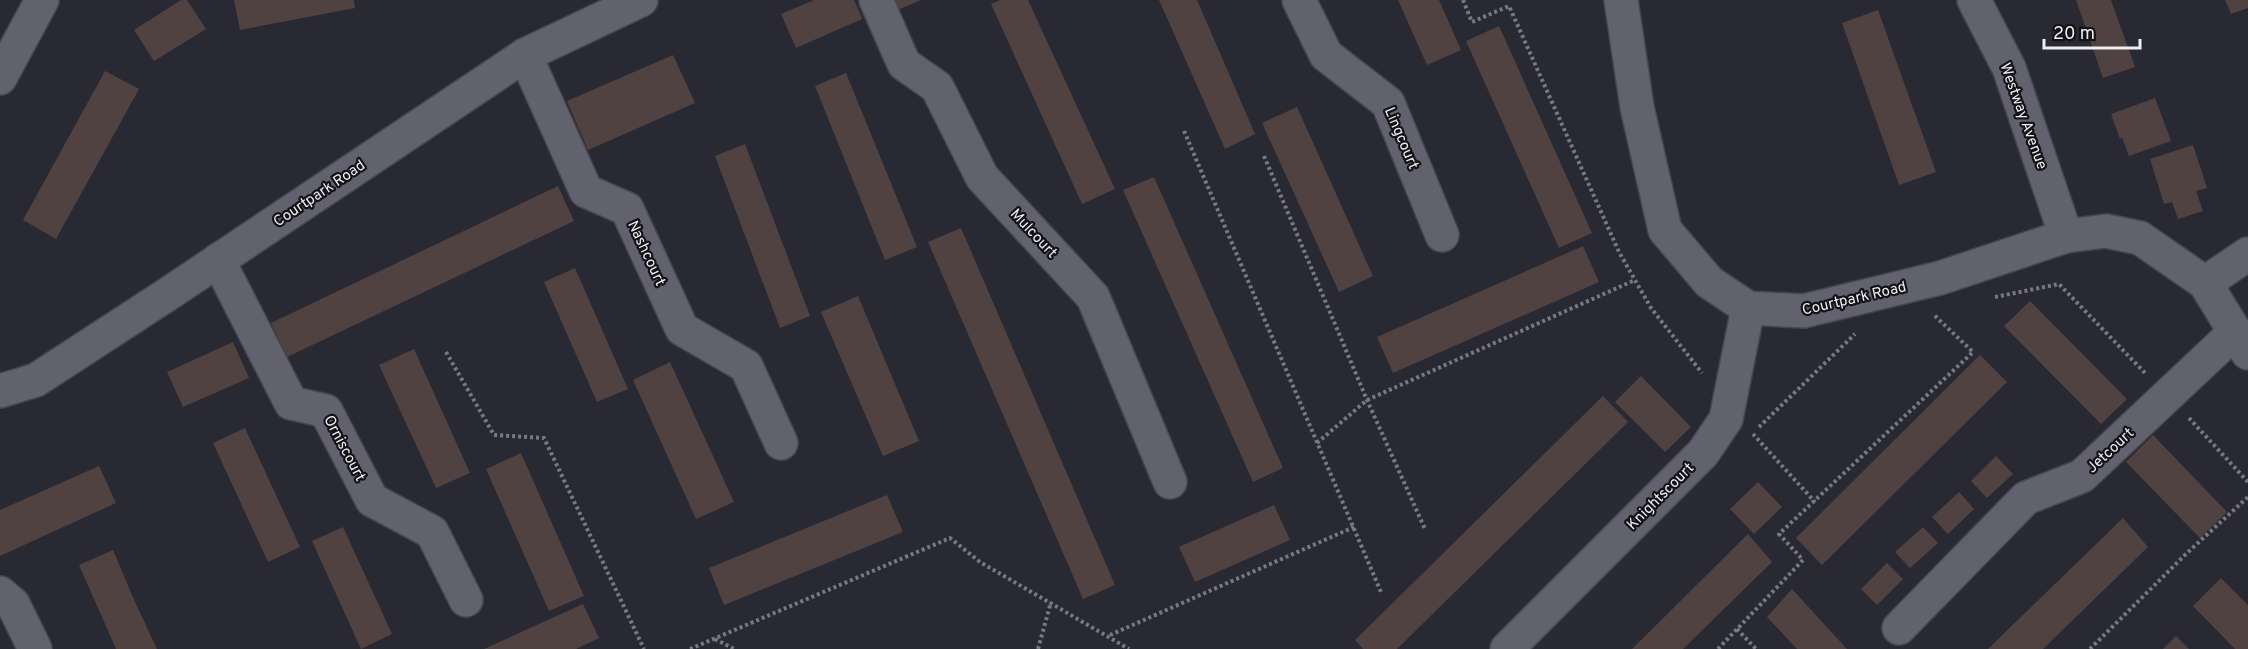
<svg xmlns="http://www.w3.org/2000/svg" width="2248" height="649" viewBox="0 0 2248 649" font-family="Overpass,sans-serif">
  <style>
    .building { fill: #504240 }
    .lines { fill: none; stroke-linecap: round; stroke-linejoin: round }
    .minor-casing { stroke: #46464f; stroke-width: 36 }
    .path { stroke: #787982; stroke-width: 4; stroke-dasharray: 3 3; stroke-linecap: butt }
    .minor { stroke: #61626e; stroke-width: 33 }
    .labels { text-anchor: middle; stroke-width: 4.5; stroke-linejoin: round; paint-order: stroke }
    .street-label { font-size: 15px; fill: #ededf4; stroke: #121217 }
  </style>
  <rect width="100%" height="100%" fill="#282933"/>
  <g class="building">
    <path d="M181,0H187L206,29L154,61L134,30Z"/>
    <path d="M234,0H354L355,8L240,30Z"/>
    <path d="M814,0H854L862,19L796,48L781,14Z"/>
    <path d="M894,0H921L898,10Z"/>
    <path d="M1000,0H1028L1115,189L1082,204L991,4Z"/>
    <path d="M1159,0H1197L1255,134L1225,149Z"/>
    <path d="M1398,0H1439L1461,50L1427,65Z"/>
    <path d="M2076,0H2111L2135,67L2103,78Z"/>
    <path d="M2225,0H2248V8L2231,14Z"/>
    <path d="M1878,10L1936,172L1899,185L1842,23Z"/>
    <path d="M1499,26L1592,233L1559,248L1466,41Z"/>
    <path d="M673,55L695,103L588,150L567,101Z"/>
    <path d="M105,71L139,89L56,239L23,220Z"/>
    <path d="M846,73L917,247L885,260L815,86Z"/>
    <path d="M2155,98L2171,141L2129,156L2122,137L2120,139L2111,114Z"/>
    <path d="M1297,107L1373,276L1339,292L1262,123Z"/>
    <path d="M745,144L810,316L780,328L715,156Z"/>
    <path d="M2193,145L2207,188L2196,191L2203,211L2178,219L2172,202L2164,204L2150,159Z"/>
    <path d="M1154,177L1283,468L1253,482L1123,190Z"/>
    <path d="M558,186L574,221L287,357L271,323Z"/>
    <path d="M961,228L1115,585L1083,599L928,242Z"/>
    <path d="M1583,246L1599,282L1393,373L1377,337Z"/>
    <path d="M575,268L628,389L597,402L544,282Z"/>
    <path d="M858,296L919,441L883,456L821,312Z"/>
    <path d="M2030,301L2127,399L2101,424L2004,326Z"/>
    <path d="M233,342L249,378L183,407L167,372Z"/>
    <path d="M414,349L470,473L436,488L379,365Z"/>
    <path d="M1980,355L2007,382L1822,565L1796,538Z"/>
    <path d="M670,362L734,502L696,519L633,380Z"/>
    <path d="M1641,376L1691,427L1665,452L1615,402Z"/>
    <path d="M1603,396L1628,422L1397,649H1363L1355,640Z"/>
    <path d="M245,428L300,547L268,562L213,443Z"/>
    <path d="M2153,435L2227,512L2200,538L2126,462Z"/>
    <path d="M521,453L584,596L549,611L486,469Z"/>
    <path d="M1996,456L2013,474L1987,498L1971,481Z"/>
    <path d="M99,466L116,503L0,556V510Z"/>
    <path d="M1758,482L1782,507L1754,534L1730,509Z"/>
    <path d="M1959,492L1974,509L1948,534L1932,517Z"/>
    <path d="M887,495L903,532L724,605L709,568Z"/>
    <path d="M1274,505L1290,540L1195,582L1179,547Z"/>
    <path d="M2123,518L2148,547L2043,649H1988Z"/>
    <path d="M343,527L392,634L361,649L312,541Z"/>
    <path d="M1923,527L1938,543L1910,568L1895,552Z"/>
    <path d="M1748,534L1772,562L1683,649H1632Z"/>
    <path d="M113,550L135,602L157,649H116L113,642L79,565Z"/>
    <path d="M1887,563L1903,579L1877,605L1861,589Z"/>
    <path d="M2221,578L2248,605V649H2235L2193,606Z"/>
    <path d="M1792,589L1813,612L1847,649H1797L1767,617Z"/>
    <path d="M583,604L599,638L576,649H484Z"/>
    <path d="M2176,636L2189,649H2163Z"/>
  </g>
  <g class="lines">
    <defs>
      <g id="minor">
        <path d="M876,0L904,64L937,87L982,177L1093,297L1170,482"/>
        <path d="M1299,0L1326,55L1388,103L1442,235"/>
        <path d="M1621,0L1637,107L1665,230L1709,282L1748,308L1804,311L1940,278L2066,236L2106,231L2140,238L2205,283L2248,353"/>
        <path d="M1974,0L2009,68L2066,236"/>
        <path d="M525,55L586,191L627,209L682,329L746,366L781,443"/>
        <path d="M0,78L42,0"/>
        <path d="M218,260L291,403L326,411L372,500L432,532L466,600"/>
        <path d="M2205,283L2248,254"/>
        <path d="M0,391L36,380L168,294L525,55L641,0"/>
        <path d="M0,593L13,604L35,649"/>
        <path d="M1899,628L2026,498L2082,476L2235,332"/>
        <path d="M1507,649L1703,453L1726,419L1748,308"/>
      </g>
    </defs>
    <use href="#minor" class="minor-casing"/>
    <g class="path">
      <path d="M1463,0L1472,22L1509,6L1619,252L1651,308L1702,373"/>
      <path d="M1184,131L1381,592"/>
      <path d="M1264,156L1367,400L1425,529"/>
      <path d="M1995,297L2059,284L2146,374"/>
      <path d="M446,352L494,435L544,438L644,649"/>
      <path d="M2189,418L2248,482"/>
      <path d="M1759,427L1855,334"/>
      <path d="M1753,434L1815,502"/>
      <path d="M1317,443L1367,400L1635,280"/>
      <path d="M1737,629L1756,649"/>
      <path d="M1110,635L1354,527"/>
      <path d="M715,639L734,649"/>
      <path d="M690,649L950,538L980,562L1129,649"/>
      <path d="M1038,649L1051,602"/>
      <path d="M1718,649L1803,560L1779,534L1973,352L1933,314"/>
      <path d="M2090,649L2187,553L2248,497"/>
    </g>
    <use href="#minor" class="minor"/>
  </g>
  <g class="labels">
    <g class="street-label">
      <text transform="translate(2024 116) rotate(70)" y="5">Westway Avenue</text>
      <text transform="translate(1402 138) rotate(67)" y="5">Lingcourt</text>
      <text transform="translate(319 193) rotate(-34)" y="5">Courtpark Road</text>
      <text transform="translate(1034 233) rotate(47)" y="5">Mulcourt</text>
      <text transform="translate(647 253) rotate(65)" y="5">Nashcourt</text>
      <text transform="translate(1854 298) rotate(-13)" y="5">Courtpark Road</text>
      <text transform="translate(345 448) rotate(62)" y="5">Orniscourt</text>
      <text transform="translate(2110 450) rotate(-43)" y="5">Jetcourt</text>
      <text transform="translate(1660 496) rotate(-45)" y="5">Knightscourt</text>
    </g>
  </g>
  <path d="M2044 39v9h96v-9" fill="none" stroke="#ededf4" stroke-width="3"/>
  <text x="2053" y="39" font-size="18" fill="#ededf4" stroke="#121217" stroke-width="4.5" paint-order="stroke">20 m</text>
</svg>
